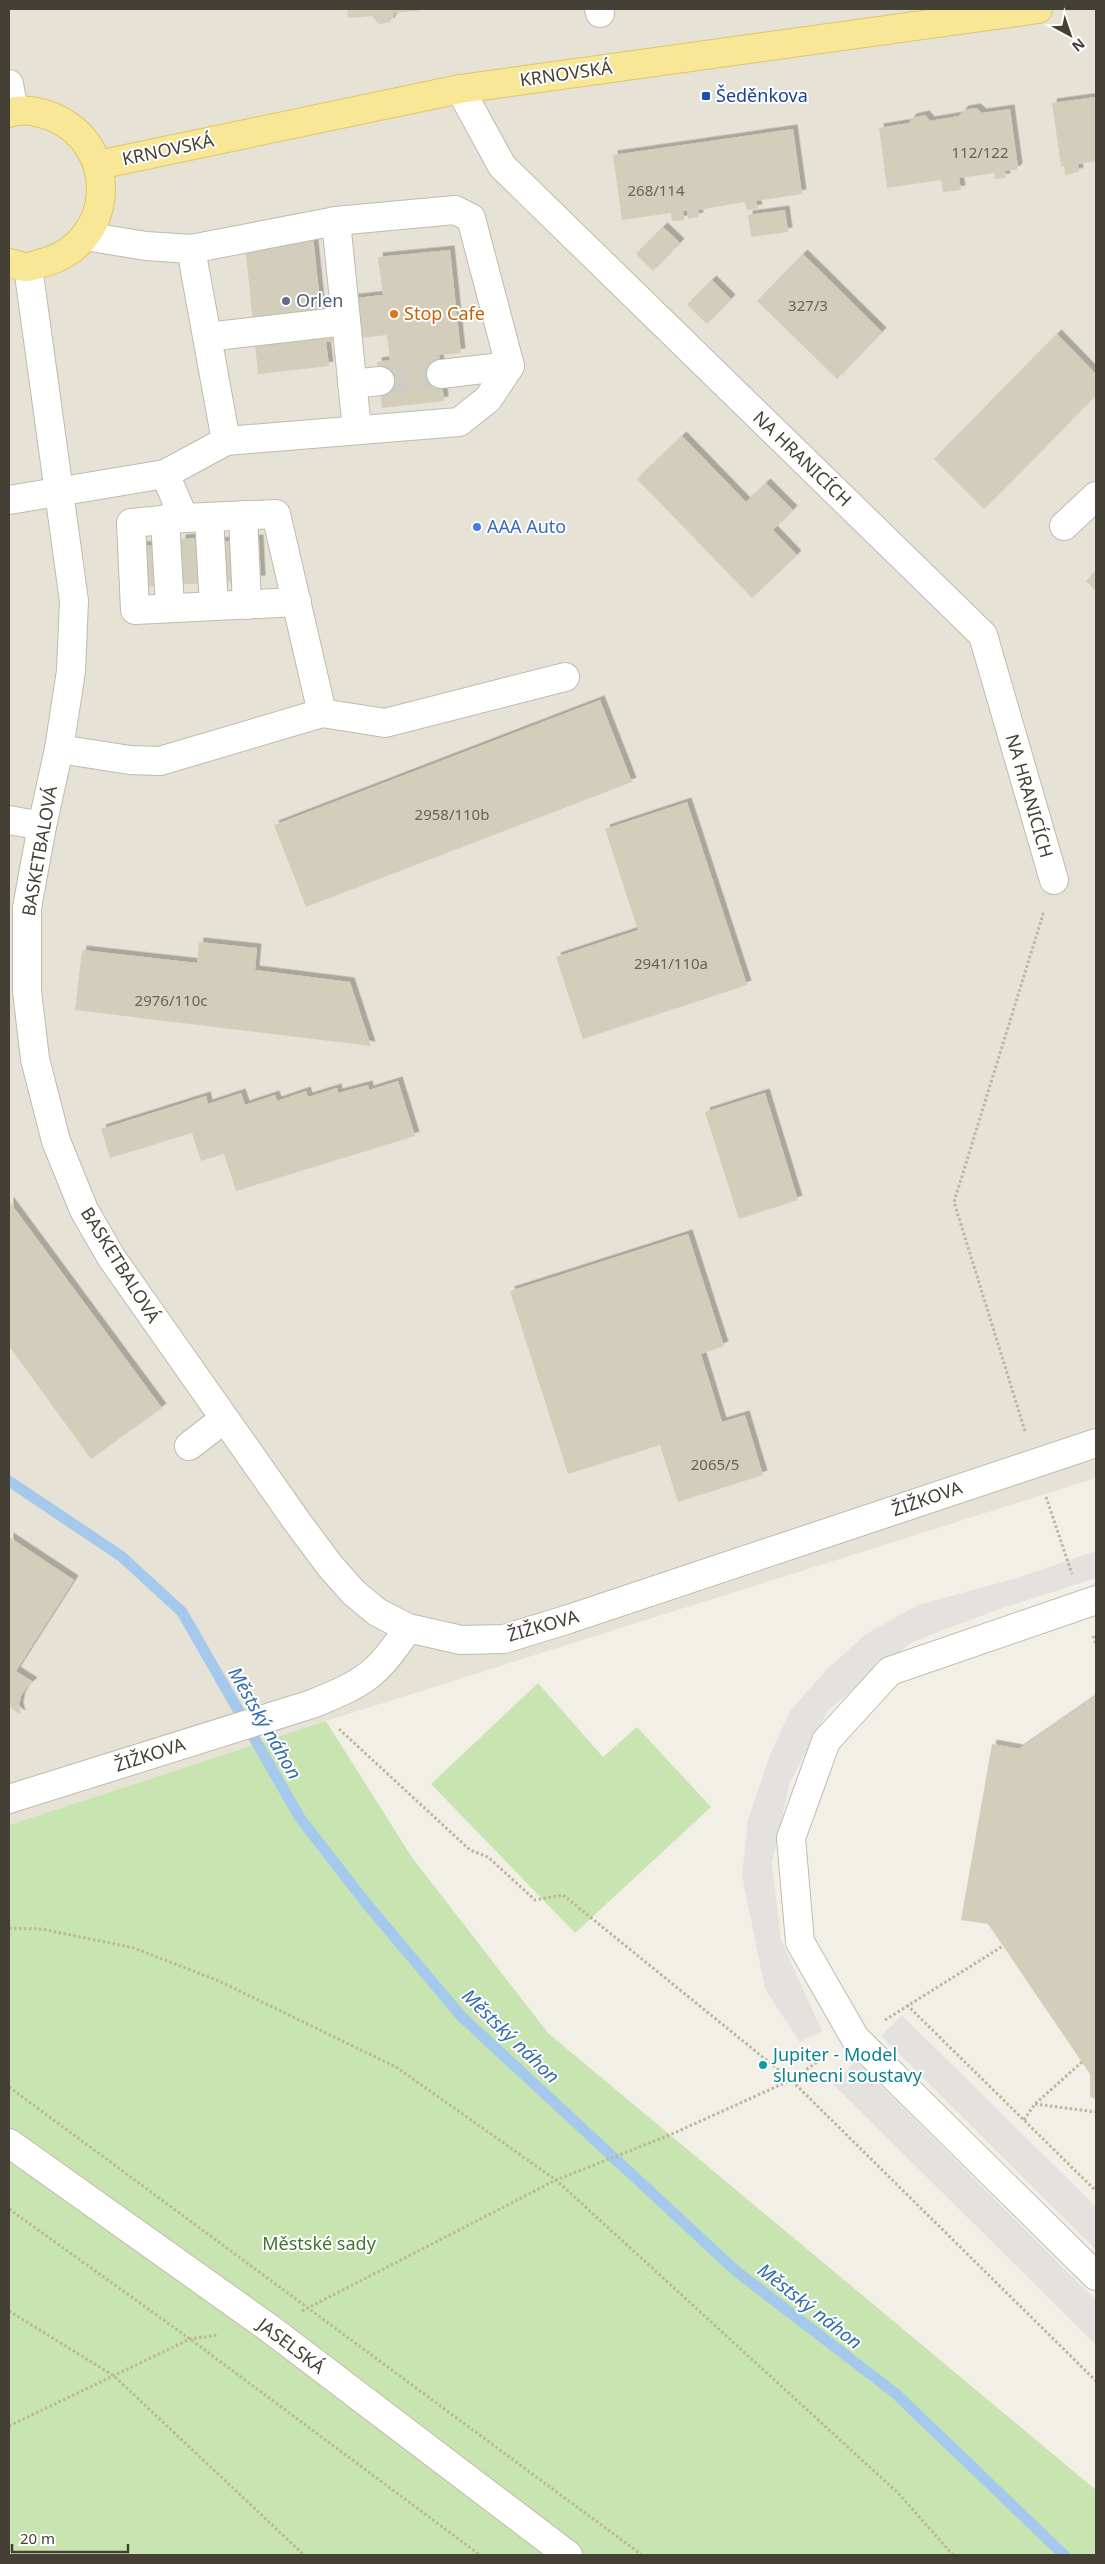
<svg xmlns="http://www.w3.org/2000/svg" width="1105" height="2564" viewBox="0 0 1105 2564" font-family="'Noto Sans',sans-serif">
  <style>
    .residential { fill: #e6e2d5 }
    .green { fill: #c8e5b1 }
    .parking { fill: #e3e2de }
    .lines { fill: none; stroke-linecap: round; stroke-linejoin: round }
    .stream { stroke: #a5c8ed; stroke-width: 11 }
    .building { fill: #d3cdbc; filter: url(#shadow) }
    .minor-tunnel { stroke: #cfcdc3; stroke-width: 28; stroke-dasharray: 28 14; stroke-linecap: butt }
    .minor-casing { stroke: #c0bbac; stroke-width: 30 }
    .major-casing { stroke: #dec669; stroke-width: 30 }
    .path { stroke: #beb59b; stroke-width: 3; stroke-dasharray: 2.5 2.5; stroke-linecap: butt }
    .minor { stroke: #fff; stroke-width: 28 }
    .major { stroke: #f9e798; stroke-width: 28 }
    .transit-dot { fill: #1a4fb4; stroke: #fff; stroke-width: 2 }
    .service-dot { fill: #5c6f8a; stroke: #fff; stroke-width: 2 }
    .food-dot { fill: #e8710a; stroke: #fff; stroke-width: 2 }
    .shop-dot { fill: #3f7fe0; stroke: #fff; stroke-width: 2 }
    .culture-dot { fill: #0f9aa8; stroke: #fff; stroke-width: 2 }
    .labels { text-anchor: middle; stroke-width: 4; stroke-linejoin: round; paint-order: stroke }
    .number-label { font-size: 15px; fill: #686358 }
    .street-label { font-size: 18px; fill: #454036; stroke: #fff }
    .transit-label { font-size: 18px; fill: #164399; stroke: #fff; text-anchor: start }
    .service-label { font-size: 18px; fill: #4e5e75; stroke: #fff; text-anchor: start }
    .food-label { font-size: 18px; fill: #c56008; stroke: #fff; text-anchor: start }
    .shop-label { font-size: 18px; fill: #366cbe; stroke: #fff; text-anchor: start }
    .culture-label { font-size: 18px; fill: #0d838f; stroke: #fff; text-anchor: start }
    .park-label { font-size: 18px; fill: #40742c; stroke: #fff }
    .water-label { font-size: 19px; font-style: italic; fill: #346dac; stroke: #fff }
  </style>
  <defs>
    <filter id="shadow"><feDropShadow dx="4.5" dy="-4.5" stdDeviation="0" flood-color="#0004"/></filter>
  </defs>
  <rect width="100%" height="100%" fill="#f2f0e6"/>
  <path class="residential" d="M9,9H1096V1478L326,1721L9,1825Z"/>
  <g class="green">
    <path d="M538,1683L603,1757L637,1727L711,1807L575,1933L431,1784Z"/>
    <path d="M326,1721L411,1856L548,2033L1096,2490V2555H9V1825Z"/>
  </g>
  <g class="parking">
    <path d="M1096,1551V1578L997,1610L912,1642L828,1710L790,1782L772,1863L781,1940L822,2031L800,2042L765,1989L742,1875L748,1820L771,1752L791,1710L826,1670L866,1634L918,1605L1017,1578Z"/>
    <path d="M902,2015L1096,2207V2250L881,2036Z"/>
    <path d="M856,2061L1096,2300V2345L833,2084Z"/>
  </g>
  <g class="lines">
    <path class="stream" d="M9,1481L121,1556L182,1612L300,1818L366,1903L461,2016L736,2271L895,2393L1064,2555"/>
  </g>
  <g class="building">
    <path d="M347,9H419V11L395,13L390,22L379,24L372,16L348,18Z"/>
    <path d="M1096,97V161L1078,164L1079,172L1065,175L1064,166H1061L1052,103Z"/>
    <path d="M976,108L982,113L1010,109L1018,167L1016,170L1005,171L1006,178L995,179V173L959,178L961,190L943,192L941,180L887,188L879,128L909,123L912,118L925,115L930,121L959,116L964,110Z"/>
    <path d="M793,129L802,194L756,201L758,209L747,210L745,202L698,210L699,217L688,219L687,211H683L684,220L672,221L671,213L622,220L613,155Z"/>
    <path d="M785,210L788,232L751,237L748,215Z"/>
    <path d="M312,226L320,302L383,295L378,257L450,250L461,353L439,355L444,401L382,408L377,362L390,360L387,335L326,342L329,366L258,374L244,234Z"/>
    <path d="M663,227L680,243L653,271L636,254Z"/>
    <path d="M803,254L882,332L837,379L757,301Z"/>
    <path d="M712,280L731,299L707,324L687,305Z"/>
    <path d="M1057,334L1096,374V395L984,509L934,459Z"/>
    <path d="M682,436L746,502L766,483L793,510L773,530L797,555L752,598L637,479Z"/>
    <path d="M195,538L196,543L259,539L261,580L120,588L117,547L181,544V539Z"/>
    <path d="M1096,571V591L1086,581Z"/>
    <path d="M600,700L632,782L306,907L274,825Z"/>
    <path d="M687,802L747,985L583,1039L556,957L638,930L605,829Z"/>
    <path d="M199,942L257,948L255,970L350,982L371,1046L75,1010L82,950L197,963Z"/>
    <path d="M398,1081L415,1136L236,1191L224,1154L201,1161L192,1133L110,1158L101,1129L206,1096L208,1104L241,1093L245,1105L275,1095L277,1101L306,1091L308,1097L337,1088L338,1093L368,1085L369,1090Z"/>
    <path d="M765,1093L798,1200L739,1219L705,1112Z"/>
    <path d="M9,1201L162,1408L91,1459L9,1346Z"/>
    <path d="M688,1234L724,1346L701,1354L722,1422L745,1415L763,1475L678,1502L660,1445L568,1474L510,1291Z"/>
    <path d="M9,1537L74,1580L16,1671L33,1682L26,1688L21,1696L19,1706L21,1715L9,1707Z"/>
    <path d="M1096,1696V2099L1090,2097V2074L988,1924L961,1920L992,1744L1019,1749Z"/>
  </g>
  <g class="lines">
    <path class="minor-tunnel" d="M380,381L441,374"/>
    <defs>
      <g id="minor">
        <path d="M599,9L600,13"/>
        <path d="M9,84L14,111"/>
        <path d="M460,89L502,166L983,635L1054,880"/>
        <path d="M336,221L357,430"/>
        <path d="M85,236L146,246L191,249L336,221L455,210L471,218L510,366L488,399L459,422L226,441L191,249"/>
        <path d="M28,267L74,601L71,671L59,749L42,826L27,908V991L35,1059L56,1141L84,1210L111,1257L298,1523L330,1566L354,1593L377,1612L408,1628L461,1640L504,1639L569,1619L1096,1443"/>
        <path d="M207,337L346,321"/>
        <path d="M441,374L510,366"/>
        <path d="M352,384L380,381"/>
        <path d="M165,474L184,518L276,514L322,713"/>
        <path d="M9,500L165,474L226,441"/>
        <path d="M243,515L247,605"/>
        <path d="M209,517L214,606"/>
        <path d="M184,518L131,523L135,610L297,602"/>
        <path d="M165,519L170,608"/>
        <path d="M1064,526L1096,496"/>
        <path d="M59,749L130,760L160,761L322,713L385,723L565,677"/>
        <path d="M9,820L42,826"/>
        <path d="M189,1446L224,1419"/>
        <path d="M1096,1600L890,1671L826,1741L791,1838L800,1942L855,2038L1096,2276"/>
        <path d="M9,1799L312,1704C364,1683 378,1675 408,1628"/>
        <path d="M9,2143L269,2328L568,2555"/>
      </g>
      <g id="major">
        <path d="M9,113C22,108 40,112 53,117C120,146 116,241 46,262C40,263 33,267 27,267C22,267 15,264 9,263"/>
        <path d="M98,165L460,89L1038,9"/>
      </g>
    </defs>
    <use href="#minor" class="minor-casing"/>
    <use href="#major" class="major-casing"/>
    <g class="path">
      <path d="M1025,1431L954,1202L1044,911"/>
      <path d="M1046,1497L1072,1574"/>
      <path d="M1093,1636L1096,1644"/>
      <path d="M339,1729L470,1850L488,1857L535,1900L563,1895L791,2080L1096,2381"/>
      <path d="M9,1928L42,1929L134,1948L219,1981L396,2067L556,2180L898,2493L953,2555"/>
      <path d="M907,2005L1096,2191"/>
      <path d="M885,2020L1003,1946"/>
      <path d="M9,2087L642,2555"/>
      <path d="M1035,2104L1096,2112"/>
      <path d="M1024,2120L1035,2104L1082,2062"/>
      <path d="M9,2209L190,2339L480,2555"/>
      <path d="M9,2311L114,2376L304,2555"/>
      <path d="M302,2311L556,2180L672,2134L791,2080L826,2056"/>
      <path d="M9,2426L190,2339L218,2335"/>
    </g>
    <use href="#minor" class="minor"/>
    <use href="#major" class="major"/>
  </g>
  <rect class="transit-dot" x="701" y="91" width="10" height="10" rx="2.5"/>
  <circle class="service-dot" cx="286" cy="301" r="5"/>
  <circle class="food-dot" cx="394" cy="314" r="5"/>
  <circle class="shop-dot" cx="477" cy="527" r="5"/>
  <circle class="culture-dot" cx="763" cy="2065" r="5"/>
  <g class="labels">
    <g class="number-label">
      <text x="980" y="158">112/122</text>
      <text x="656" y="196">268/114</text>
      <text x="808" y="311">327/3</text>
      <text x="452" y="820">2958/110b</text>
      <text x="671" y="969">2941/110a</text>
      <text x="171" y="1006">2976/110c</text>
      <text x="715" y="1470">2065/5</text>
    </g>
    <g class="street-label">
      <text transform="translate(566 74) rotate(-8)" y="6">KRNOVSKÁ</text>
      <text transform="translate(168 150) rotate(-12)" y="6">KRNOVSKÁ</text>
      <text transform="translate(802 459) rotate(44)" y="6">NA HRANICÍCH</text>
      <text transform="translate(1029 796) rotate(74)" y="6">NA HRANICÍCH</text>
      <text transform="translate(40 851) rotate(-80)" y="6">BASKETBALOVÁ</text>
      <text transform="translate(120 1265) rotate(58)" y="6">BASKETBALOVÁ</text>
      <text transform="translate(927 1499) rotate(-19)" y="6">ŽIŽKOVA</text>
      <text transform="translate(543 1626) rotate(-16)" y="6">ŽIŽKOVA</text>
      <text transform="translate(150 1755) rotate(-18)" y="6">ŽIŽKOVA</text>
      <text transform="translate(291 2346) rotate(37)" y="6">JASELSKÁ</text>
    </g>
    <g class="transit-label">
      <text x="716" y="102">Šeděnkova</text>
    </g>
    <g class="service-label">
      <text x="296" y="307">Orlen</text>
    </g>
    <g class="food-label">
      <text x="404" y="320">Stop Cafe</text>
    </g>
    <g class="shop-label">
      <text x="487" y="533">AAA Auto</text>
    </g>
    <g class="culture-label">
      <text x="773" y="2061">Jupiter - Model<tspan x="773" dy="21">slunecni soustavy</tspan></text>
    </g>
    <g class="park-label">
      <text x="319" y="2250">Městské sady</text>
    </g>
    <g class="water-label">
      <text transform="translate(265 1723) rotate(60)" y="7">Městský náhon</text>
      <text transform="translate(511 2036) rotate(44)" y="7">Městský náhon</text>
      <text transform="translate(810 2306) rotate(38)" y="7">Městský náhon</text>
    </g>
  </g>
  <rect width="1105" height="2564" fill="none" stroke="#454036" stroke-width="20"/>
  <g transform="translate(1070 35) rotate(140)" stroke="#ffffff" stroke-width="4" paint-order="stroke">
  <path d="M0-4L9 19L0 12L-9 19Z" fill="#454036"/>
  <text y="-8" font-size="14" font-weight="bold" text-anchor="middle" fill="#454036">N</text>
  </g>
  <path d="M12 2544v8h116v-8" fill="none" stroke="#454036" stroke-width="2.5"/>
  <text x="20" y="2544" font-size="15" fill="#454036" stroke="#ffffff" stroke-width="4" paint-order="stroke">20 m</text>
</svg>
